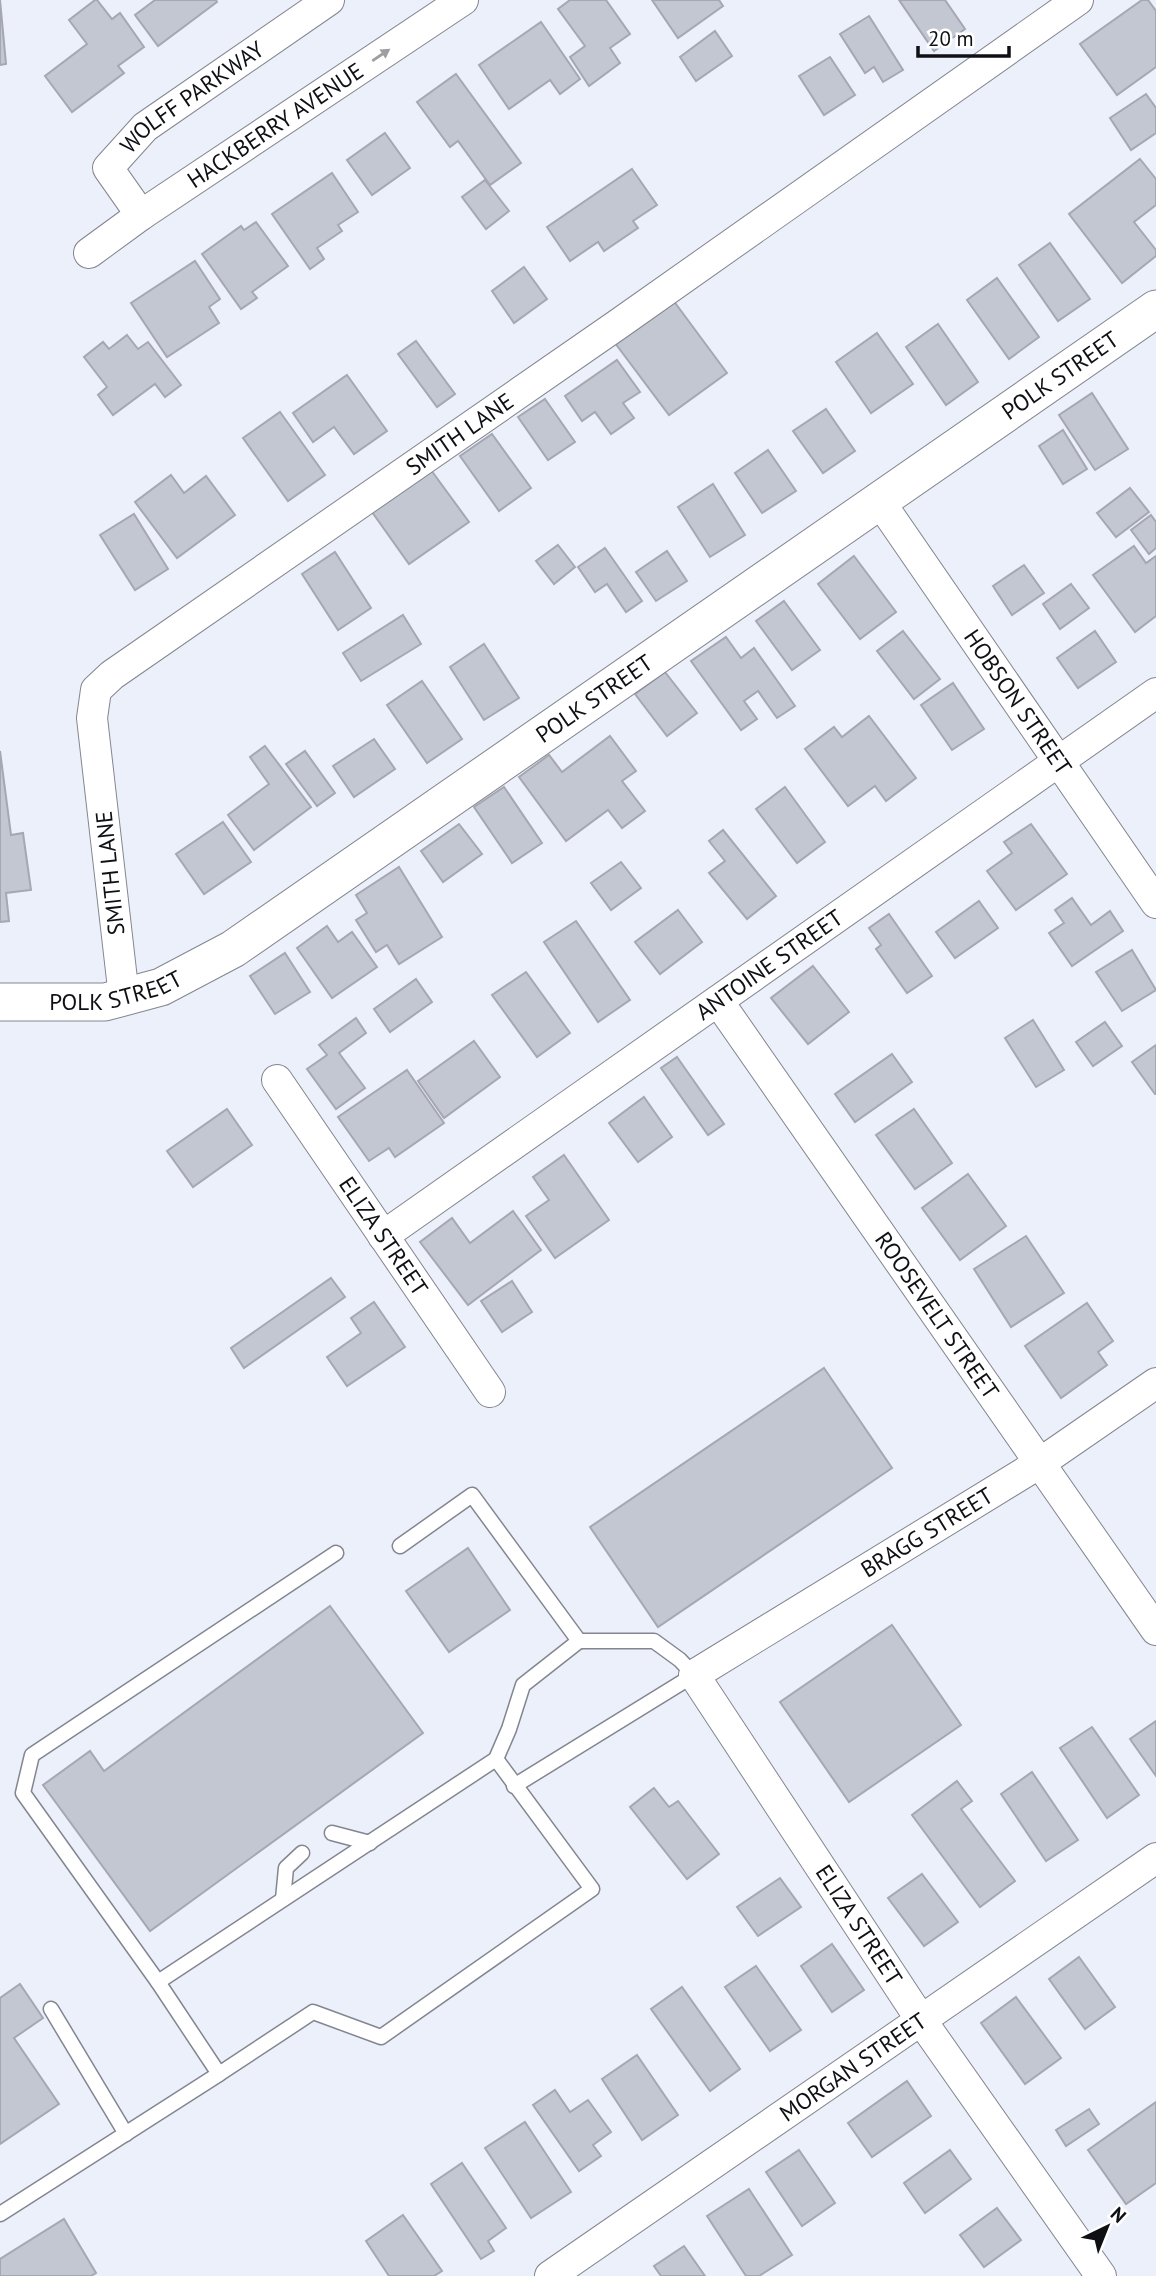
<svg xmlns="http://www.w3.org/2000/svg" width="1156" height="2276" viewBox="0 0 1156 2276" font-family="'PT Sans',sans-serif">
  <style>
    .building { fill: #c3c7d2; stroke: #a5a8b3; stroke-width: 2 }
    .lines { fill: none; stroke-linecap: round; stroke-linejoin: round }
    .service-casing { stroke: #838690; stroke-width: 17 }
    .minor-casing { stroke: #838690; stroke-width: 32 }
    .tertiary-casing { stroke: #838690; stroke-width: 39 }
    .service { stroke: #fff; stroke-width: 14 }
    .minor { stroke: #fff; stroke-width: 30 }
    .tertiary { stroke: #fff; stroke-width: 37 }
    .oneway { fill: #9f9fa1 }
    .labels { text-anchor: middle; stroke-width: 5; stroke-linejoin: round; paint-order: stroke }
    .street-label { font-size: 23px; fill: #0f1014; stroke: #fff }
  </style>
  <rect width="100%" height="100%" fill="#ecf0fb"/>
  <g class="building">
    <path d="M0,0L6,64L0,65Z"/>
    <path d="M95,0H97L112,19L120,13L144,47L118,66L124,73L72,112L45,76L87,44L69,20Z"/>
    <path d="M155,0H216L217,2L158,46L135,15Z"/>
    <path d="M570,0H606L630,34L610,48L620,63L589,86L570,57L585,46L558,9Z"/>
    <path d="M652,0H719L723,6L678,38Z"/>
    <path d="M899,0H945L965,29L934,51Z"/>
    <path d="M1142,0H1148L1156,11V67L1117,95L1080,44Z"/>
    <path d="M869,16L903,70L883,82L874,67L865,73L840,34Z"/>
    <path d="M541,22L580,79L560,94L550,80L509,109L479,65Z"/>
    <path d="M715,31L732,56L696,81L680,57Z"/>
    <path d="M830,57L855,95L824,115L799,76Z"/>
    <path d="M456,74L521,163L490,185L458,141L450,147L417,102Z"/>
    <path d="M1146,94L1156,108V133L1131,150L1110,118Z"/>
    <path d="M385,133L410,168L372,195L347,160Z"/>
    <path d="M1140,159L1156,179V205L1134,222L1156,250V256L1122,283L1069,214Z"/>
    <path d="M632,169L657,205L633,221L638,228L604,251L598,242L570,261L547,227Z"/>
    <path d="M332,173L358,212L338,225L342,231L317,248L324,259L310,269L272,214Z"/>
    <path d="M485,180L509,211L486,229L462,197Z"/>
    <path d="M256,222L288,266L252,292L257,298L241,309L202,254L241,226L244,230Z"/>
    <path d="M1050,243L1090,299L1058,321L1019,265Z"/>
    <path d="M195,261L220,299L209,307L219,323L167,357L131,303Z"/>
    <path d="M524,267L547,299L514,323L492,291Z"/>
    <path d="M997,278L1039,337L1009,359L967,300Z"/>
    <path d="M673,300L727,373L669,415L615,343Z"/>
    <path d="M938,324L978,382L946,405L906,347Z"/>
    <path d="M877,333L913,384L871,413L836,362Z"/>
    <path d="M127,335L138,349L148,342L181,385L165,397L155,384L113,415L98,395L107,387L84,357L103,342L109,349Z"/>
    <path d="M416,341L455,394L437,407L398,354Z"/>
    <path d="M617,360L640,392L623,403L634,418L611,434L595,412L582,421L565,396Z"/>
    <path d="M347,375L387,431L354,454L334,427L313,442L293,413Z"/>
    <path d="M1092,393L1128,449L1095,470L1059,415Z"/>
    <path d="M545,399L575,442L548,460L518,417Z"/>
    <path d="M826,409L855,451L823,473L793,431Z"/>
    <path d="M280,412L325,475L288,501L243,438Z"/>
    <path d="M1063,430L1087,469L1063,484L1039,446Z"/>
    <path d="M492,434L531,488L499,511L460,456Z"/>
    <path d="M768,450L796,491L762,513L735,473Z"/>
    <path d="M431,470L469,522L409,564L372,512Z"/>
    <path d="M171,475L184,493L206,476L235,515L177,558L135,502Z"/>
    <path d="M713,484L745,535L710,557L678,507Z"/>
    <path d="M1130,488L1149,512L1116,537L1097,513Z"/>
    <path d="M134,514L168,569L135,590L100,535Z"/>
    <path d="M1151,515L1156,522V548L1149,554L1131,530Z"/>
    <path d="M558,545L575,567L554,584L536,561Z"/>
    <path d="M1134,546L1146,563L1156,556V616L1135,632L1093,575Z"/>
    <path d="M605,548L642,601L626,612L607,584L595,592L578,567Z"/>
    <path d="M667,551L687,581L656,601L636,572Z"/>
    <path d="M335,552L371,608L338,630L302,574Z"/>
    <path d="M854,556L896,612L860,639L818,584Z"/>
    <path d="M1024,565L1044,593L1012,615L993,586Z"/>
    <path d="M1071,584L1089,608L1060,629L1043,604Z"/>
    <path d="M784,601L820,650L792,670L756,621Z"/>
    <path d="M403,615L421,644L361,681L343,653Z"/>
    <path d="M903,631L940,679L914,699L877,651Z"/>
    <path d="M1095,631L1116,662L1078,688L1057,658Z"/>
    <path d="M726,637L741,658L754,648L795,706L777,718L758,691L744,701L757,719L741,730L691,661Z"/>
    <path d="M484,644L519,698L484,720L450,667Z"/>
    <path d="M665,672L697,713L667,736L635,694Z"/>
    <path d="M422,681L462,739L427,763L387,705Z"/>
    <path d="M953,683L984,729L952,750L921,705Z"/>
    <path d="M869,716L916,778L886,801L875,786L848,806L805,749L834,727L842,737Z"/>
    <path d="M610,736L636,771L622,781L645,811L622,828L608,810L566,841L519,777L549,755L562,772Z"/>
    <path d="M374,739L395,769L354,797L333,766Z"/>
    <path d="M265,746L311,807L254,850L228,815L269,784L250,757Z"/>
    <path d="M0,751L11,835L23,833L31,890L6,893L9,921L0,922Z"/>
    <path d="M305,751L335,793L317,806L286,764Z"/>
    <path d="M504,787L542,843L512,863L474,807Z"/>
    <path d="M785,787L825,842L797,863L756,809Z"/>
    <path d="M223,822L251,862L204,894L176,854Z"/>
    <path d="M459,824L482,854L443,882L421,851Z"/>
    <path d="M1031,824L1067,874L1016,910L987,871L1012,853L1004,842Z"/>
    <path d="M723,830L776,896L747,919L709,873L725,861L709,841Z"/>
    <path d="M621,862L641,888L611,910L591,883Z"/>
    <path d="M399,867L442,937L399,964L387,945L376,952L356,920L367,913L356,895Z"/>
    <path d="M1072,898L1091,925L1110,911L1123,931L1072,966L1049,933L1064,923L1055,910Z"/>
    <path d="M979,901L998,928L955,958L936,932Z"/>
    <path d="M678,910L702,942L660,974L635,942Z"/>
    <path d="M889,914L932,976L907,993L876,949L881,945L869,928Z"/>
    <path d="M576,921L630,1000L598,1022L544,942Z"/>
    <path d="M327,926L338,942L352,932L377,967L332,998L297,948Z"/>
    <path d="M1132,950L1156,990L1122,1011L1096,972Z"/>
    <path d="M285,953L310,992L275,1014L250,976Z"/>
    <path d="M813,966L849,1012L808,1044L771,998Z"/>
    <path d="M526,972L570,1033L537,1057L492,995Z"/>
    <path d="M416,979L432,1002L390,1032L374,1009Z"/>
    <path d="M356,1018L366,1033L339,1053L365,1088L336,1109L307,1069L327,1055L319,1045Z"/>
    <path d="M1033,1020L1064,1070L1036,1087L1005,1038Z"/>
    <path d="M1105,1022L1122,1046L1093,1066L1076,1042Z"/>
    <path d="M474,1041L500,1077L444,1118L418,1081Z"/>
    <path d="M1156,1045V1094H1155L1132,1062Z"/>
    <path d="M892,1054L912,1082L855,1122L835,1094Z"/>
    <path d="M677,1057L724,1124L708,1135L661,1068Z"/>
    <path d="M407,1070L444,1123L395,1157L389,1148L369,1161L338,1117Z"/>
    <path d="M644,1097L672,1137L638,1162L609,1123Z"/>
    <path d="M227,1109L252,1145L193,1187L167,1151Z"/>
    <path d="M914,1109L952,1163L915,1189L876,1135Z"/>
    <path d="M564,1155L609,1220L555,1258L526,1216L549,1200L533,1177Z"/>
    <path d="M968,1174L1006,1226L960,1260L922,1208Z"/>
    <path d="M513,1211L541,1250L468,1305L420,1242L452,1218L470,1243Z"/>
    <path d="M1026,1236L1064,1293L1011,1327L974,1269Z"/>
    <path d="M331,1278L345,1297L244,1368L231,1348Z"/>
    <path d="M512,1281L532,1312L502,1332L481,1301Z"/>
    <path d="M374,1302L405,1347L347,1386L327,1357L361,1333L351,1318Z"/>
    <path d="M1087,1303L1113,1341L1098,1352L1107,1365L1061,1398L1025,1346Z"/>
    <path d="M824,1368L892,1468L658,1627L590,1527Z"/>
    <path d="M468,1548L510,1610L449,1652L406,1591Z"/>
    <path d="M330,1606L423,1733L150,1931L43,1785L90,1751L104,1771Z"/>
    <path d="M892,1625L961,1725L849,1802L780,1702Z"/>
    <path d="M1156,1721V1776L1130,1739Z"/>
    <path d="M1092,1727L1139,1795L1107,1818L1060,1748Z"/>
    <path d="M1032,1772L1078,1840L1046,1861L1001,1794Z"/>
    <path d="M957,1781L972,1801L961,1809L1015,1881L980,1907L912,1815Z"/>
    <path d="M654,1788L669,1807L678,1801L719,1854L687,1879L630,1807Z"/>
    <path d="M922,1874L958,1922L924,1946L888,1898Z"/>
    <path d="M780,1878L801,1907L758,1936L737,1907Z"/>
    <path d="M832,1944L864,1990L832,2012L801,1966Z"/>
    <path d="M1079,1957L1115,2007L1085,2029L1049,1979Z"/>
    <path d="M756,1966L801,2030L770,2051L725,1987Z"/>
    <path d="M20,1984L43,2018L14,2038L59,2104L0,2144V1998Z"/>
    <path d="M682,1987L740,2069L710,2091L651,2009Z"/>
    <path d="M1016,1997L1061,2058L1025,2084L981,2023Z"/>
    <path d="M637,2055L678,2115L642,2140L602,2079Z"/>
    <path d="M907,2081L931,2116L872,2157L848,2123Z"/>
    <path d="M555,2090L570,2112L588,2100L611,2132L593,2145L601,2156L579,2171L533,2105Z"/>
    <path d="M1156,2102V2183L1126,2204L1088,2150Z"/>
    <path d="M1089,2109L1099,2124L1066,2146L1056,2130Z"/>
    <path d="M525,2122L571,2192L531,2218L485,2148Z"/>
    <path d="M799,2150L835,2203L802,2226L766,2172Z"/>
    <path d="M950,2150L971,2179L925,2213L904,2183Z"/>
    <path d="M462,2163L506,2228L488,2241L494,2251L481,2259L431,2184Z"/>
    <path d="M749,2189L792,2255L759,2276H746L707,2216Z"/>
    <path d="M997,2208L1021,2240L984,2267L960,2235Z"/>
    <path d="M403,2215L442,2271L434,2276H389L366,2241Z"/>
    <path d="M64,2219L96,2273L91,2276H0V2259Z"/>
    <path d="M684,2246L705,2276H661L654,2266Z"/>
  </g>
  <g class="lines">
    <defs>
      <g id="service">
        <path d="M514,1786L694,1675L680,1660L654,1641H579"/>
        <path d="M332,1833L370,1843"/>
        <path d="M283,1899L286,1868L302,1853"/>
        <path d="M158,1982L496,1759L509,1729L523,1685L579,1641L472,1495L400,1546"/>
        <path d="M51,2009L126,2134"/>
        <path d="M219,2074L313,2012L381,2037L592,1889L496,1759"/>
        <path d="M0,2214L219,2074L158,1982L23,1793L32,1755L336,1553"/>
      </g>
      <g id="minor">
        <path id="s1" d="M141,215L108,168L145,127L329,0"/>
        <path id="s2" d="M89,253L141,215L463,0"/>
        <path id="s3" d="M880,502L1156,903"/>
        <path id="s4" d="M124,997L92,718L96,690L112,675L617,325L1078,0"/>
        <path id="s5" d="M718,1001L1156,1630"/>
        <path id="s6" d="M277,1080L490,1392"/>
        <path id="s7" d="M383,1236L1156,693"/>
        <path id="s8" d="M550,2276L1156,1858"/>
        <path id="s9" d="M1101,2276L921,2020L694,1675L1040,1463L1156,1383"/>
      </g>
      <g id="tertiary">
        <path id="s10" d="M0,1002H105L161,987L233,949L1156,309"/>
      </g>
    </defs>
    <use href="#service" class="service-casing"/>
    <use href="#minor" class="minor-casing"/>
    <use href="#tertiary" class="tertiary-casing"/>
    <use href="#service" class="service"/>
    <use href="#minor" class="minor"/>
    <use href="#tertiary" class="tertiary"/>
  </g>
  <defs><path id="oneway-solid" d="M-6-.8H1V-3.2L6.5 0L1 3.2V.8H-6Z" transform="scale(1.75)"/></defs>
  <use class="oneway" href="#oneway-solid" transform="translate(381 55) rotate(-34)"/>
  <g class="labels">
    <g class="street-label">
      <text dy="8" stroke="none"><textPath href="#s1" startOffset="168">WOLFF PARKWAY</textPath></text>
      <text dy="8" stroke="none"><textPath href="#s2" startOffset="226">HACKBERRY AVENUE</textPath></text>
      <text dy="8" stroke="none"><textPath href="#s10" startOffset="1251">POLK STREET</textPath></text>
      <text dy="8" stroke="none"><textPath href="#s4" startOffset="754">SMITH LANE</textPath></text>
      <text dy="8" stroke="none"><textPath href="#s10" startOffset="684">POLK STREET</textPath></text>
      <text dy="8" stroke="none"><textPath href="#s3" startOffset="243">HOBSON STREET</textPath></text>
      <text transform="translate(110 873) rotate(-96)" y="8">SMITH LANE</text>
      <text dy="8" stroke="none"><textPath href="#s7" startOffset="472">ANTOINE STREET</textPath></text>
      <text dy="8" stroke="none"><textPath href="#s10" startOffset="117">POLK STREET</textPath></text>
      <text dy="8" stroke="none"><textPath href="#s6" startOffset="189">ELIZA STREET</textPath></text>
      <text dy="8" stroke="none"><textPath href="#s5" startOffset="383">ROOSEVELT STREET</textPath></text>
      <text dy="8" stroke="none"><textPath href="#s9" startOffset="999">BRAGG STREET</textPath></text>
      <text transform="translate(859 1925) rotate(57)" y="8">ELIZA STREET</text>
      <text dy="8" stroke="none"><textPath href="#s8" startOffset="368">MORGAN STREET</textPath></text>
    </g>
  </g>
  <g transform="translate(1107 2227) rotate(43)" stroke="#ffffff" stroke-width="5" paint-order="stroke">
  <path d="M0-5L12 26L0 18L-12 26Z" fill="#0f1014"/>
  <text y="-10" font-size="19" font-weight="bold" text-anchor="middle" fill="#0f1014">N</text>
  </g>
  <path d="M918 46v10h91v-10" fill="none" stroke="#0f1014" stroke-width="3.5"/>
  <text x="928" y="46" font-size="21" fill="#0f1014" stroke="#ffffff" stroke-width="5" paint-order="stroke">20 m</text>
</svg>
